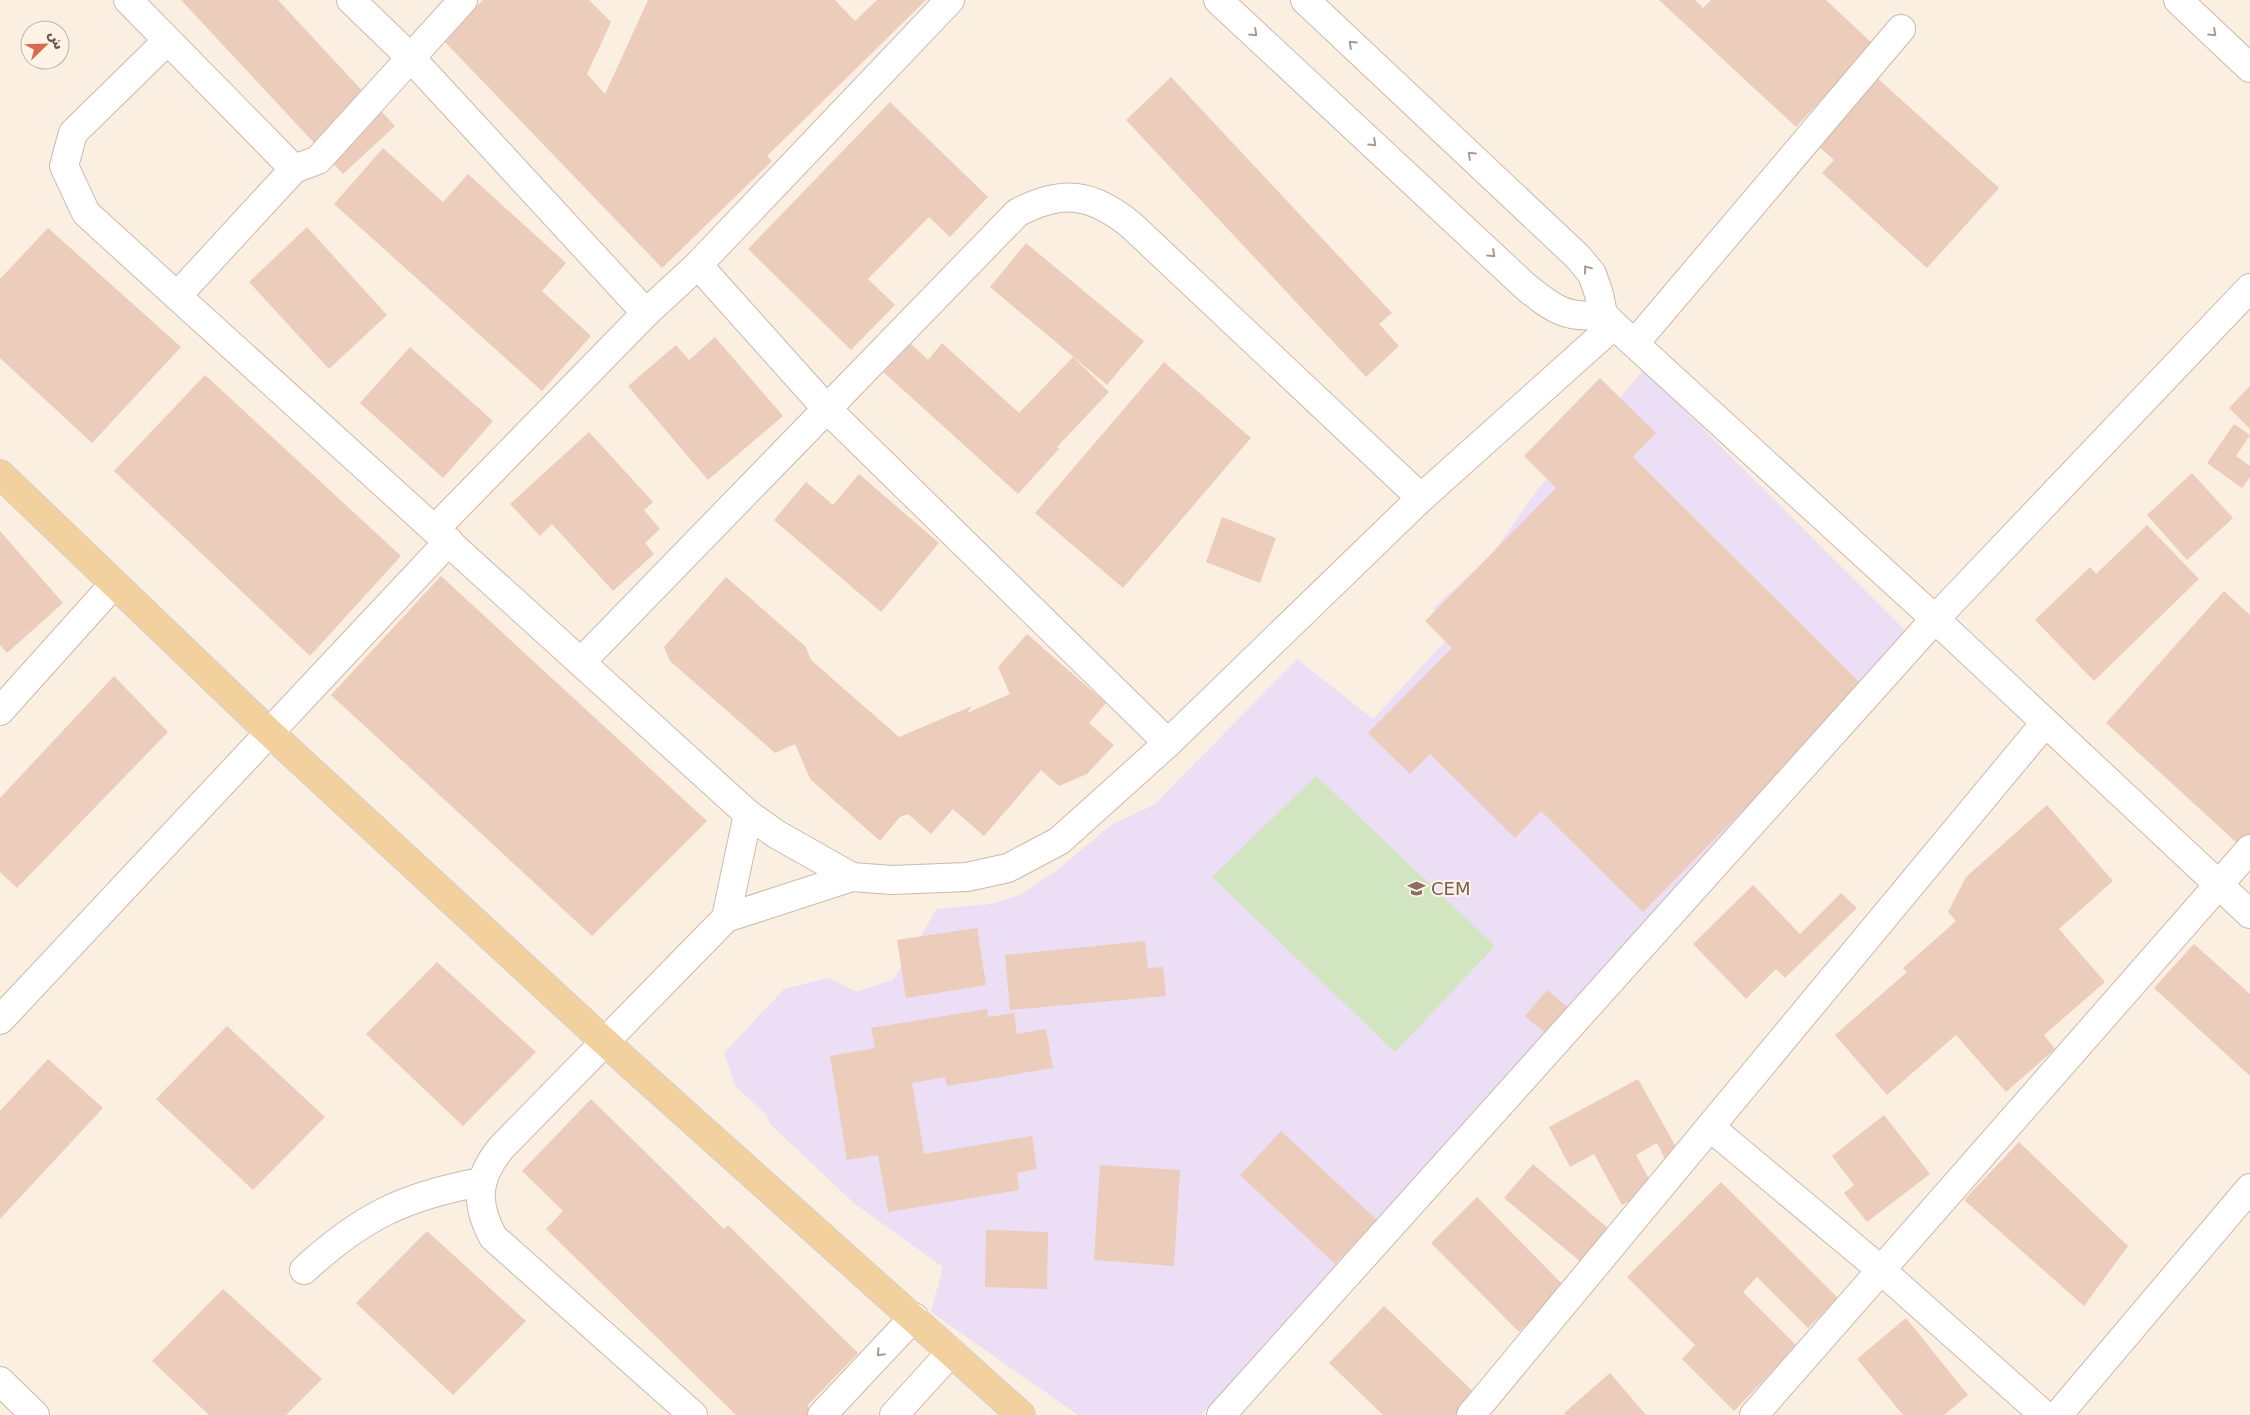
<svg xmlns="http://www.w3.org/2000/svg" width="2250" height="1415" viewBox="0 0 2250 1415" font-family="'DejaVu Sans','Noto Naskh Arabic',sans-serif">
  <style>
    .education { fill: #ecdef5 }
    .green { fill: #d1e5c1 }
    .building { fill: #eccdbb }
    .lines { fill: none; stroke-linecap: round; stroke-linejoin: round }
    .minor-casing { stroke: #cbb9ac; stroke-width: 30 }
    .major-casing { stroke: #d6d0cc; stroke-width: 30 }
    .minor { stroke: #fff; stroke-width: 28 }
    .major { stroke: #f3d19e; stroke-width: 28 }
    .oneway { stroke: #a89a92 }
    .labels { text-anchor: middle; stroke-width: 4; stroke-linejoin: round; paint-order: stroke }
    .education-label { font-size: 18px; fill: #785e54; stroke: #fdf3e6; text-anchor: start }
  </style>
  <rect width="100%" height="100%" fill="#faefe1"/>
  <path class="education" d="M1644,370L1910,635L1201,1415H1078L931,1312L943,1267L855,1204L770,1124L765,1113L736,1087L724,1053L784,989L828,978L857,992L894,979L937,909L991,904L1020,895L1056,871L1111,825L1155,804L1297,659L1373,719L1452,634L1433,608L1491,556L1537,490Z"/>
  <path class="green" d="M1316,776L1495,946L1395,1052L1212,877Z"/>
  <g class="building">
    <path d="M181,0H278L395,126L343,174Z"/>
    <path d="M483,0H589L611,22L587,74L605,94L648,0H835L855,21L877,0H926L767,156L772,161L662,268L442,39Z"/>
    <path d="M1659,0H1695L1703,8L1711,0H1826L1873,44L1796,127Z"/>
    <path d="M1865,67L1999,188L1927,268L1822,173L1834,160L1804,134Z"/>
    <path d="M1171,77L1392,313L1379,324L1399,346L1366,377L1126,120Z"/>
    <path d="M890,102L988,197L950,237L929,217L868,279L895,305L851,350L748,249Z"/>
    <path d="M383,148L443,202L468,174L566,263L542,291L591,336L542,391L334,204Z"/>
    <path d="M307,227L387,315L329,369L249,282Z"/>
    <path d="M48,228L181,347L92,443L0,358V279Z"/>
    <path d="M1026,243L1144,341L1107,385L990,287Z"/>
    <path d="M715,337L783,416L708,480L628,386L676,345L689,360Z"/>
    <path d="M907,340L928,360L942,343L1019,413L1073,357L1109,392L1057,447L1059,449L1018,494L880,369Z"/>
    <path d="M410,347L493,421L443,478L360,403Z"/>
    <path d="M1164,362L1251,438L1123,588L1035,513Z"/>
    <path d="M205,375L401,556L310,656L114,471Z"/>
    <path d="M1600,378L1656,433L1633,457L1864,687L1643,912L1541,811L1515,838L1430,754L1410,774L1368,733L1452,648L1425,621L1556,488L1524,456Z"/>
    <path d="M2250,386V429L2229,408Z"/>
    <path d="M2234,424L2250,435L2236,456L2250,466V477L2242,488L2207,463Z"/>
    <path d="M589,432L653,502L644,510L660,529L645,543L654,554L613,591L552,524L540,536L510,504Z"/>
    <path d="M2192,473L2233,518L2187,560L2147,515Z"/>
    <path d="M859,474L939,543L881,612L774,520L806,482L833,505Z"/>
    <path d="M1222,517L1276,538L1260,583L1206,562Z"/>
    <path d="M2147,525L2199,579L2094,681L2035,620L2090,567L2096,574Z"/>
    <path d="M0,531L63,603L7,653L0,645Z"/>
    <path d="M441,576L707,821L592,936L331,695Z"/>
    <path d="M726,577L806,647L811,660L899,737L972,706L967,713L1010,694L998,667L1027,634L1106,703L1089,723L1114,745L1087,774L1059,786L1041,770L984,836L953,809L931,834L908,814L900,817L880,841L810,779L795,744L775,753L670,661L664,647Z"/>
    <path d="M2224,591L2250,615V855L2106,723Z"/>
    <path d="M114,676L168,732L17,888L0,872V798Z"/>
    <path d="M2047,805L2113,881L2059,929L2105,982L2044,1035L2055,1049L2006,1092L1956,1035L1887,1095L1835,1035L1907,972L1903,968L1956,921L1948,912L1966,877Z"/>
    <path d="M1753,885L1800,934L1841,893L1857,908L1785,978L1776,969L1746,999L1693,944Z"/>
    <path d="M977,928L986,985L906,998L897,940Z"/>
    <path d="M1145,941L1148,968L1163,967L1166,996L1010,1010L1005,955Z"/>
    <path d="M2194,944L2250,994V1076L2154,988Z"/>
    <path d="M437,962L536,1052L463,1126L366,1034Z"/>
    <path d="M1547,990L1572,1011L1550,1037L1525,1016Z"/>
    <path d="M987,1009L988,1017L1014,1013L1017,1034L1046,1029L1053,1068L947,1086L945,1077L912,1083L924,1154L1032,1136L1037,1169L1017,1173L1019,1190L888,1212L878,1155L847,1160L830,1056L875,1048L871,1028Z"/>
    <path d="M227,1026L325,1117L253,1190L156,1099Z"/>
    <path d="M48,1059L103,1108L0,1219V1111Z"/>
    <path d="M1638,1079L1681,1156L1667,1163L1657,1143L1636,1155L1654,1188L1622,1205L1594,1154L1570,1167L1549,1127Z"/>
    <path d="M591,1099L724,1229L728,1225L858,1353L807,1406L812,1411L808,1415H736L546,1229L563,1211L522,1171Z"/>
    <path d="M1884,1115L1930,1174L1867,1222L1844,1193L1854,1185L1832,1156Z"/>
    <path d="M1281,1131L1377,1220L1335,1264L1240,1175Z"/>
    <path d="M2019,1142L2128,1246L2084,1306L1964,1200Z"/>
    <path d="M1533,1164L1610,1230L1582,1263L1504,1198Z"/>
    <path d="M1100,1165L1180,1170L1174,1266L1094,1260Z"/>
    <path d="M1721,1182L1838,1298L1808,1328L1757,1277L1743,1292L1797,1346L1734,1411L1682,1359L1695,1345L1627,1277Z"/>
    <path d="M1477,1197L1564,1286L1519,1332L1431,1243Z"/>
    <path d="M986,1230L1048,1232L1047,1289L985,1287Z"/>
    <path d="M427,1231L526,1321L453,1395L356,1303Z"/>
    <path d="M223,1289L322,1379L286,1415H209L152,1361Z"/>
    <path d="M1384,1306L1479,1397L1462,1415H1383L1329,1363Z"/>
    <path d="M1906,1318L1968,1395L1944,1415H1903L1857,1359Z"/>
    <path d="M1610,1373L1646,1415H1566L1564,1413Z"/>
  </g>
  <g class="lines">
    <defs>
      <g id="minor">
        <path d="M128,0L294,169L177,296L748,814L726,918L501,1148C476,1179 475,1203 493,1237L693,1415"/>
        <path d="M351,0L411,58L646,313"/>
        <path d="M1218,0L1526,287C1552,308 1567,320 1603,314"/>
        <path d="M1305,0L1578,257L1592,274L1599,294L1603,314L1614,325L1935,619L2250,914"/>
        <path d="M2178,0L2250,68"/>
        <path d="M167,41L73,133L64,166L86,213L177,296"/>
        <path d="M294,169L318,160L463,0"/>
        <path d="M698,265L826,408L1168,743"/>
        <path d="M1635,343L1901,29"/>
        <path d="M435,529L646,313L698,265L950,0"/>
        <path d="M581,662L1017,213C1062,189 1092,193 1131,225L1421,498"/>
        <path d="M0,711L114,584"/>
        <path d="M748,814L776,834L852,877"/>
        <path d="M726,918L852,877L892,880L967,877L1008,868L1059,841L1168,743L1421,498L1614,325"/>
        <path d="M0,1020L449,541"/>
        <path d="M1710,1127L1881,1270L2044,1415"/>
        <path d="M304,1270C361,1217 405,1196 481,1182"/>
        <path d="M0,1381L35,1415"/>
        <path d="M822,1415L914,1317"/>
        <path d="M894,1415L951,1352"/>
        <path d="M1221,1415L1935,619L2250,288"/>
        <path d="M1471,1415L2045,723"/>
        <path d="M1754,1415L2250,849"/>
        <path d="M2058,1415L2250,1188"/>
      </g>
      <path id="major" d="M0,474L269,732L605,1042L1021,1415"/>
    </defs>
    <use href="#minor" class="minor-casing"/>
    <use href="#major" class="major-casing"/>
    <use href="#minor" class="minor"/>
    <use href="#major" class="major"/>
  </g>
  <defs><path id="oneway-chevron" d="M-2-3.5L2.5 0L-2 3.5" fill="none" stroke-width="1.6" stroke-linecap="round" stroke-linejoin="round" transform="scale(1.25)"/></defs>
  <g class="oneway">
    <use href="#oneway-chevron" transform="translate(1254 33) rotate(43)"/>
    <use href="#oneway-chevron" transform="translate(2213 33) rotate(43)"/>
    <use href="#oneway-chevron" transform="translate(1352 44) rotate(-137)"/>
    <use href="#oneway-chevron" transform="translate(1373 143) rotate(43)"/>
    <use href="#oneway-chevron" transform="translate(1471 155) rotate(-137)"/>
    <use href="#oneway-chevron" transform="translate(1492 254) rotate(43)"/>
    <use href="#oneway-chevron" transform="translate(1587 269) rotate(-127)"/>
    <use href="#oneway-chevron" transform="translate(880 1353) rotate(133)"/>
  </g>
  <defs>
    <symbol id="school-bare" viewBox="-9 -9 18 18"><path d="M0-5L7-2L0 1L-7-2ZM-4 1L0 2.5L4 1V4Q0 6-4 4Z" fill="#8d6e63" stroke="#fdf3e6" stroke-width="2.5" paint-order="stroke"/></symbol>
  </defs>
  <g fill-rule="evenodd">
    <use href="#school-bare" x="1404" y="876" width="25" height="25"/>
  </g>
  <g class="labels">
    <g class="education-label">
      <text x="1431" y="895">CEM</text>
    </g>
  </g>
  <g transform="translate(45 45) rotate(67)"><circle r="24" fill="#fdf3e6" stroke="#c4b4a8"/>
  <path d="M0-4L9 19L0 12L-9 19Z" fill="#da6a4f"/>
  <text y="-8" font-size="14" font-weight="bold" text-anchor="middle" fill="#6e564a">ش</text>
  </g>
</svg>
